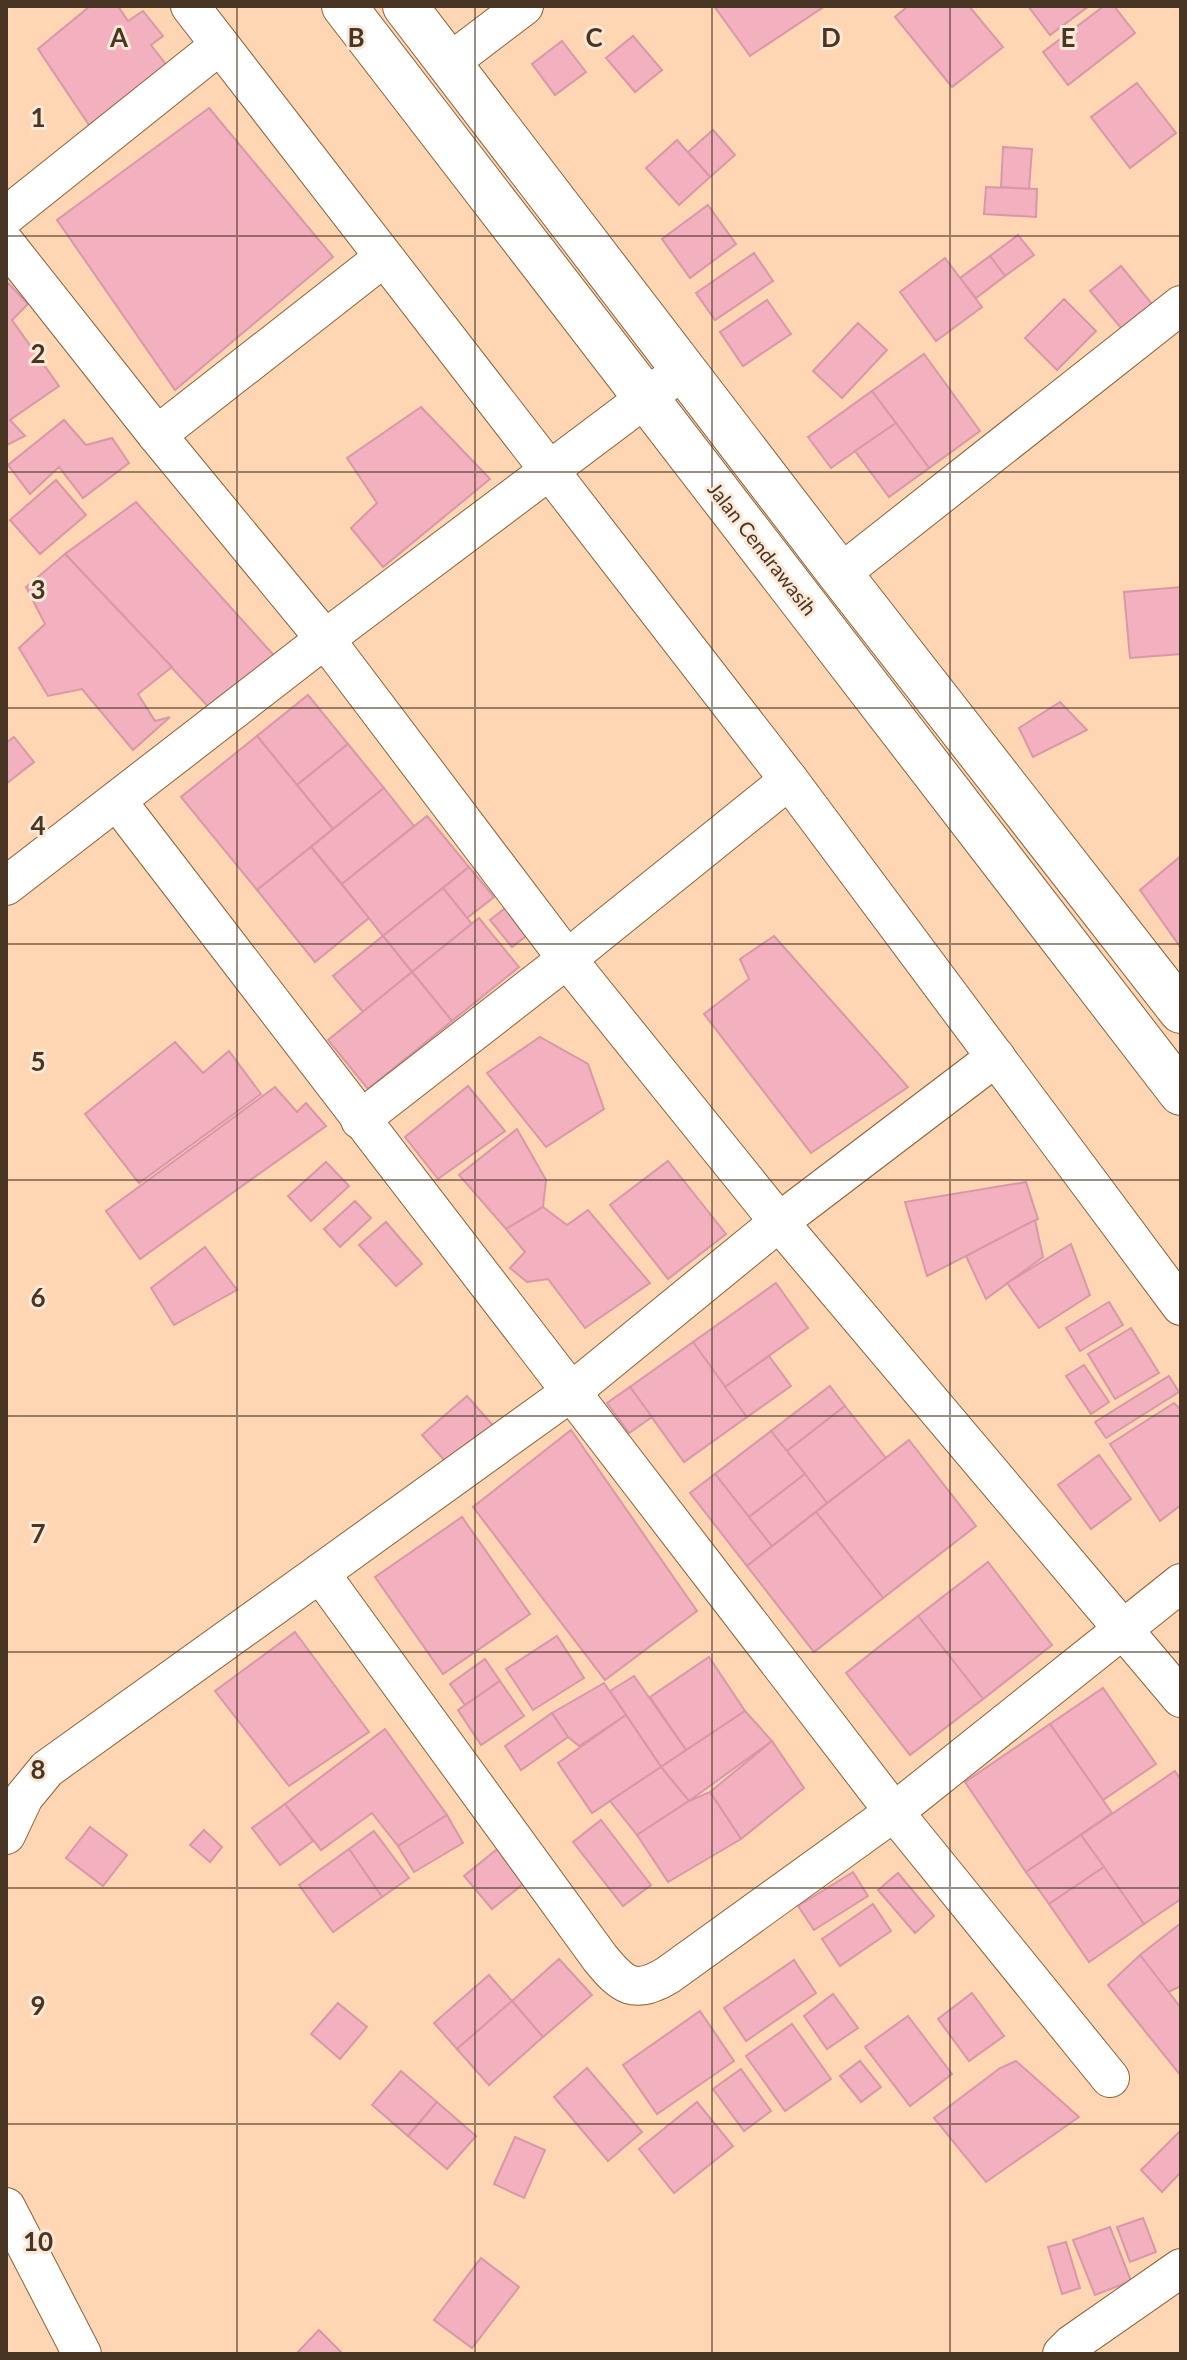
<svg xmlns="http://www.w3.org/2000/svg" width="1187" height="2360" viewBox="0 0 1187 2360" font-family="Lato,sans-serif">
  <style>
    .building { fill: #f3b0bf; stroke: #d998a7; stroke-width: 2 }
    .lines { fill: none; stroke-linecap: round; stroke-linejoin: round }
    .minor-casing { stroke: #8d6138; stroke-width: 40 }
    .secondary-casing { stroke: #8d6138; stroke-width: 46 }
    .minor { stroke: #fff; stroke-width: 38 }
    .secondary { stroke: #fff; stroke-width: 44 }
    .grid { fill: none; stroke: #483523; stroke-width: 2; stroke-opacity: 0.55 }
    .labels { text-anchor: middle; stroke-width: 6; stroke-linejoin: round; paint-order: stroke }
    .street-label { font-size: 20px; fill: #483523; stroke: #fce8d6 }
    .grid-label { font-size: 26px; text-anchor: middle; font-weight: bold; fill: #483523; stroke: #fce8d6; stroke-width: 6; stroke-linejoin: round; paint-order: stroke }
  </style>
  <rect width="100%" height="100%" fill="#fed6b3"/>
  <g class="building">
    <path d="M90,6H118L128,21L143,11L163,36L151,45L168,67L91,128L38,49Z"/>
    <path d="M714,6H825L750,56Z"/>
    <path d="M908,6H969L1003,47L952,87L895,17Z"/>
    <path d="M1028,6H1089L1050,35Z"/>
    <path d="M1104,6H1114L1135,33L1068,85L1043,52Z"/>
    <path d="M633,36L662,70L635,92L606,58Z"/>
    <path d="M562,41L586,72L555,95L532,64Z"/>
    <path d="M1137,83L1176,133L1130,168L1091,117Z"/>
    <path d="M209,108L333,257L175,390L57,220Z"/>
    <path d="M713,130L735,155L710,177L688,152Z"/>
    <path d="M677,140L710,177L679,205L646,168Z"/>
    <path d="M1003,147L1032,149L1029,189L1001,187Z"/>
    <path d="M986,187L1037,189L1036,217L984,214Z"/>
    <path d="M708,205L736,244L690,278L662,239Z"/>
    <path d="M1018,235L1034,255L1005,276L990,256Z"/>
    <path d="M754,253L773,281L715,320L696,293Z"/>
    <path d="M990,256L1005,276L976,298L960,278Z"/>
    <path d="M945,258L982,307L936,341L900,292Z"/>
    <path d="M1121,266L1152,304L1122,329L1090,291Z"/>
    <path d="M6,281L28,304L12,320L59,386L10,420L25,436L7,445Z"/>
    <path d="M1064,299L1096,331L1057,370L1025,338Z"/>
    <path d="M767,300L791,334L743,366L720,332Z"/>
    <path d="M858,323L887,350L842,398L813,371Z"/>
    <path d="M924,354L980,431L929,468L872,391Z"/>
    <path d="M872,391L896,423L831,468L808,437Z"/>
    <path d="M421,407L490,479L383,567L351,528L377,503L347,458Z"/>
    <path d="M64,420L86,445L112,438L129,463L83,498L59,467L30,494L8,465Z"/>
    <path d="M896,423L929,468L889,497L855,451Z"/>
    <path d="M56,480L86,515L40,554L10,520Z"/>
    <path d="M136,502L278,660L217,716L65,554Z"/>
    <path d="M65,554L172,667L138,694L155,721L170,717L133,750L82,689L48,696L19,648L45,624L26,587Z"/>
    <path d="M1181,587V654L1130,658L1124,592Z"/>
    <path d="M308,695L348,744L297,785L257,736Z"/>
    <path d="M1060,702L1087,730L1033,757L1019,728Z"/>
    <path d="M257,736L333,829L257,890L181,797Z"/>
    <path d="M14,737L34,762L6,784V743Z"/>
    <path d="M348,744L384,788L333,829L297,785Z"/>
    <path d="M384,788L414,826L342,884L311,847Z"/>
    <path d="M427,816L469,867L383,936L342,884Z"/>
    <path d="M311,847L369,918L315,962L257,890Z"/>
    <path d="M1181,856V948L1140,890Z"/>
    <path d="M469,867L494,897L467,918L443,888Z"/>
    <path d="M443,888L472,924L412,972L383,936Z"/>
    <path d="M508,906L530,933L512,947L490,920Z"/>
    <path d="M479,918L519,967L452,1021L412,972Z"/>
    <path d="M383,936L412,972L363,1012L333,976Z"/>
    <path d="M774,936L908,1087L811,1153L704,1014L749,979L740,959Z"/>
    <path d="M412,972L452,1021L368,1089L328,1040Z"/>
    <path d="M540,1037L588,1064L604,1109L546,1147L487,1073Z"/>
    <path d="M175,1042L203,1073L229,1051L261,1094L139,1183L85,1114Z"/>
    <path d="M468,1086L505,1131L438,1179L405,1137Z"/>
    <path d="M275,1087L297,1112L306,1103L326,1126L140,1259L106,1211Z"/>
    <path d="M517,1129L546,1180L543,1207L506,1229L459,1175Z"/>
    <path d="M668,1161L726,1234L668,1279L610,1205Z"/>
    <path d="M326,1162L349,1186L311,1221L288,1196Z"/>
    <path d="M1026,1182L1038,1219L927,1276L905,1202Z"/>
    <path d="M355,1201L371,1218L340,1247L324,1229Z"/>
    <path d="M543,1207L567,1225L588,1210L650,1283L585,1328L548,1279L527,1282L510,1268L525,1252L506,1229Z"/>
    <path d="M1035,1220L1043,1257L986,1299L966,1256Z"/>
    <path d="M386,1222L422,1264L396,1286L359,1245Z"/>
    <path d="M1071,1244L1090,1295L1039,1328L1007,1283Z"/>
    <path d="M205,1247L237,1290L174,1325L151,1288Z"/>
    <path d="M776,1283L808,1328L725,1387L693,1342Z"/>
    <path d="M1109,1302L1123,1325L1080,1351L1066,1328Z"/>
    <path d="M1131,1328L1159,1373L1115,1399L1088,1354Z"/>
    <path d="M693,1342L747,1417L684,1462L630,1387Z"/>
    <path d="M769,1356L791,1386L747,1417L725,1387Z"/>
    <path d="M1084,1365L1109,1402L1091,1414L1066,1376Z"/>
    <path d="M1169,1376L1179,1392L1106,1438L1095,1422Z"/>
    <path d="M830,1386L845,1406L787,1451L771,1431Z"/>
    <path d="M630,1387L652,1417L629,1433L607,1403Z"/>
    <path d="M467,1396L497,1430L452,1469L422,1435Z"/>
    <path d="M1174,1403L1181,1410V1505L1160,1521L1110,1444Z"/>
    <path d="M845,1406L886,1458L827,1503L787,1451Z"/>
    <path d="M571,1430L697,1611L605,1680L473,1507Z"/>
    <path d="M771,1431L805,1474L749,1517L715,1474Z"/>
    <path d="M909,1440L976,1526L883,1598L816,1512Z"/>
    <path d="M1099,1455L1131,1499L1091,1529L1058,1485Z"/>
    <path d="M715,1474L772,1546L747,1566L690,1493Z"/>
    <path d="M805,1474L827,1503L772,1546L749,1517Z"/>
    <path d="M816,1512L883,1598L814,1652L747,1566Z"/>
    <path d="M462,1517L530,1614L443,1674L375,1577Z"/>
    <path d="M988,1562L1052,1645L983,1699L918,1616Z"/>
    <path d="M918,1616L983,1699L910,1755L846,1673Z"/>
    <path d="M295,1632L369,1732L289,1786L215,1691Z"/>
    <path d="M557,1636L584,1678L533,1710L506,1669Z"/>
    <path d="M709,1657L745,1711L686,1750L650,1697Z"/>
    <path d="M485,1659L500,1681L465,1705L450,1684Z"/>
    <path d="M634,1676L686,1750L661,1767L610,1691Z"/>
    <path d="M500,1681L524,1716L481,1745L458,1710Z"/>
    <path d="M604,1683L626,1715L579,1746L568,1737L552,1713Z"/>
    <path d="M1103,1688L1156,1764L1103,1800L1050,1724Z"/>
    <path d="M745,1711L772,1741L689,1801L661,1767Z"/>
    <path d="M552,1713L568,1737L521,1770L505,1746Z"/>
    <path d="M626,1715L661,1767L592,1813L558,1763Z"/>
    <path d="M1050,1724L1112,1813L1026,1872L965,1782Z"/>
    <path d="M385,1729L447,1815L398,1846L372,1813L321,1850L285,1804Z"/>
    <path d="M772,1741L804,1788L741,1839L710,1792Z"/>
    <path d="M661,1767L689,1801L637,1835L610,1801Z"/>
    <path d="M1175,1771L1181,1780V1899L1144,1924L1081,1835Z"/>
    <path d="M710,1792L741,1839L668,1882L637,1835L689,1801Z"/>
    <path d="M285,1804L313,1841L280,1865L252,1828Z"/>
    <path d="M447,1815L463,1843L414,1872L398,1846Z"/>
    <path d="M601,1820L651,1885L623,1906L573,1842Z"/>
    <path d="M90,1827L127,1855L103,1886L66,1858Z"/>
    <path d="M204,1830L222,1847L210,1862L190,1845Z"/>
    <path d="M374,1831L409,1878L382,1897L349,1849Z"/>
    <path d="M1081,1835L1104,1867L1049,1904L1026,1872Z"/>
    <path d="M501,1846L528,1880L492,1909L464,1876Z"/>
    <path d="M349,1849L382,1897L333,1932L299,1885Z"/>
    <path d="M1104,1867L1144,1924L1089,1962L1049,1904Z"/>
    <path d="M853,1872L868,1896L814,1930L798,1906Z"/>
    <path d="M898,1873L934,1916L915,1933L878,1890Z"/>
    <path d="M873,1904L891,1931L840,1966L822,1939Z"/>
    <path d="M1181,1923V1986L1168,1992L1140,1955Z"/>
    <path d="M1140,1955L1181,2008V2076L1108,1985Z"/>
    <path d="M559,1959L592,1995L543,2037L512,2001Z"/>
    <path d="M794,1960L816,1993L746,2041L724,2008Z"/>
    <path d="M489,1975L512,2001L457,2049L434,2023Z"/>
    <path d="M972,1993L1004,2036L969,2061L938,2019Z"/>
    <path d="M833,1994L858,2028L827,2049L804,2016Z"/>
    <path d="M512,2001L543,2037L489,2085L457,2049Z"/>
    <path d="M338,2003L367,2027L340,2059L311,2034Z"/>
    <path d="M700,2011L734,2061L657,2114L623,2065Z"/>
    <path d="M908,2016L952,2074L910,2106L865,2047Z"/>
    <path d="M792,2024L831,2079L785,2111L746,2056Z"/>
    <path d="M860,2061L881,2087L861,2102L840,2076Z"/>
    <path d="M1016,2061L1079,2117L986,2182L934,2118L1000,2068Z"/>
    <path d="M587,2068L642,2132L608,2161L554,2097Z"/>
    <path d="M741,2069L771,2111L744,2131L713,2089Z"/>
    <path d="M401,2071L437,2102L408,2136L372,2105Z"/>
    <path d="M437,2102L476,2136L447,2169L408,2136Z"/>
    <path d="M697,2102L733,2146L674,2193L639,2149Z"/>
    <path d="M1179,2132L1181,2135V2172L1162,2192L1141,2170Z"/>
    <path d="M515,2137L545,2150L524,2198L494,2184Z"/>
    <path d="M1143,2218L1156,2252L1130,2262L1117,2227Z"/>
    <path d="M1110,2227L1131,2281L1095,2295L1073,2240Z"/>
    <path d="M1066,2242L1080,2288L1062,2294L1048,2247Z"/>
    <path d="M481,2258L519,2287L472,2348L434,2320Z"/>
    <path d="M319,2330L343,2354H296Z"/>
  </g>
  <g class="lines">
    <defs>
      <g id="minor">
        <path d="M190,6L789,780L1181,1306"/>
        <path d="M449,63L524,6"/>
        <path d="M6,216L220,45"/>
        <path d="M6,244L157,435L325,639L567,959L779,1222L996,1057"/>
        <path d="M157,435L383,258"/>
        <path d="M840,574L1181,305"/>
        <path d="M117,801L894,1812L1110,2078"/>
        <path d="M6,886L325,639L683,370"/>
        <path d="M360,1120L567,959L789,780"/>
        <path d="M1181,1583L894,1812L668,1975C634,1996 622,1985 600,1958L320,1573L571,1392L779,1222L1181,1698"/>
        <path d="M6,1835L24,1797L47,1769L320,1573"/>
        <path d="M6,2207L82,2354"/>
        <path d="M1062,2354L1072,2344L1181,2268"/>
      </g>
      <g id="secondary">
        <path d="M344,6L1181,1093"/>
        <path d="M405,6L840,574L1181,1011"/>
      </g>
    </defs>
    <use href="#minor" class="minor-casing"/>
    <use href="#secondary" class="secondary-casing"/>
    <use href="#minor" class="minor"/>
    <use href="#secondary" class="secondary"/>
  </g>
  <path class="grid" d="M237,6V2354M475,6V2354M712,6V2354M950,6V2354M6,236H1181M6,472H1181M6,708H1181M6,944H1181M6,1180H1181M6,1416H1181M6,1652H1181M6,1888H1181M6,2124H1181"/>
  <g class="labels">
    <g class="street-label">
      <text transform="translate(762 549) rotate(52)" y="7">Jalan Cendrawasih</text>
    </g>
  </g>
  <g class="grid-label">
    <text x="119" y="47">A</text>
    <text x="356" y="47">B</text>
    <text x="594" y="47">C</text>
    <text x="831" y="47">D</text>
    <text x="1068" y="47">E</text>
    <text x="38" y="127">1</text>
    <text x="38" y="363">2</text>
    <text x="38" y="599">3</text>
    <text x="38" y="835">4</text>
    <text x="38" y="1071">5</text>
    <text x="38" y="1307">6</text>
    <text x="38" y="1543">7</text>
    <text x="38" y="1779">8</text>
    <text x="38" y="2015">9</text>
    <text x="38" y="2251">10</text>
  </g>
  <rect width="1187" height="2360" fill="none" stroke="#483523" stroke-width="16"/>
</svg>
